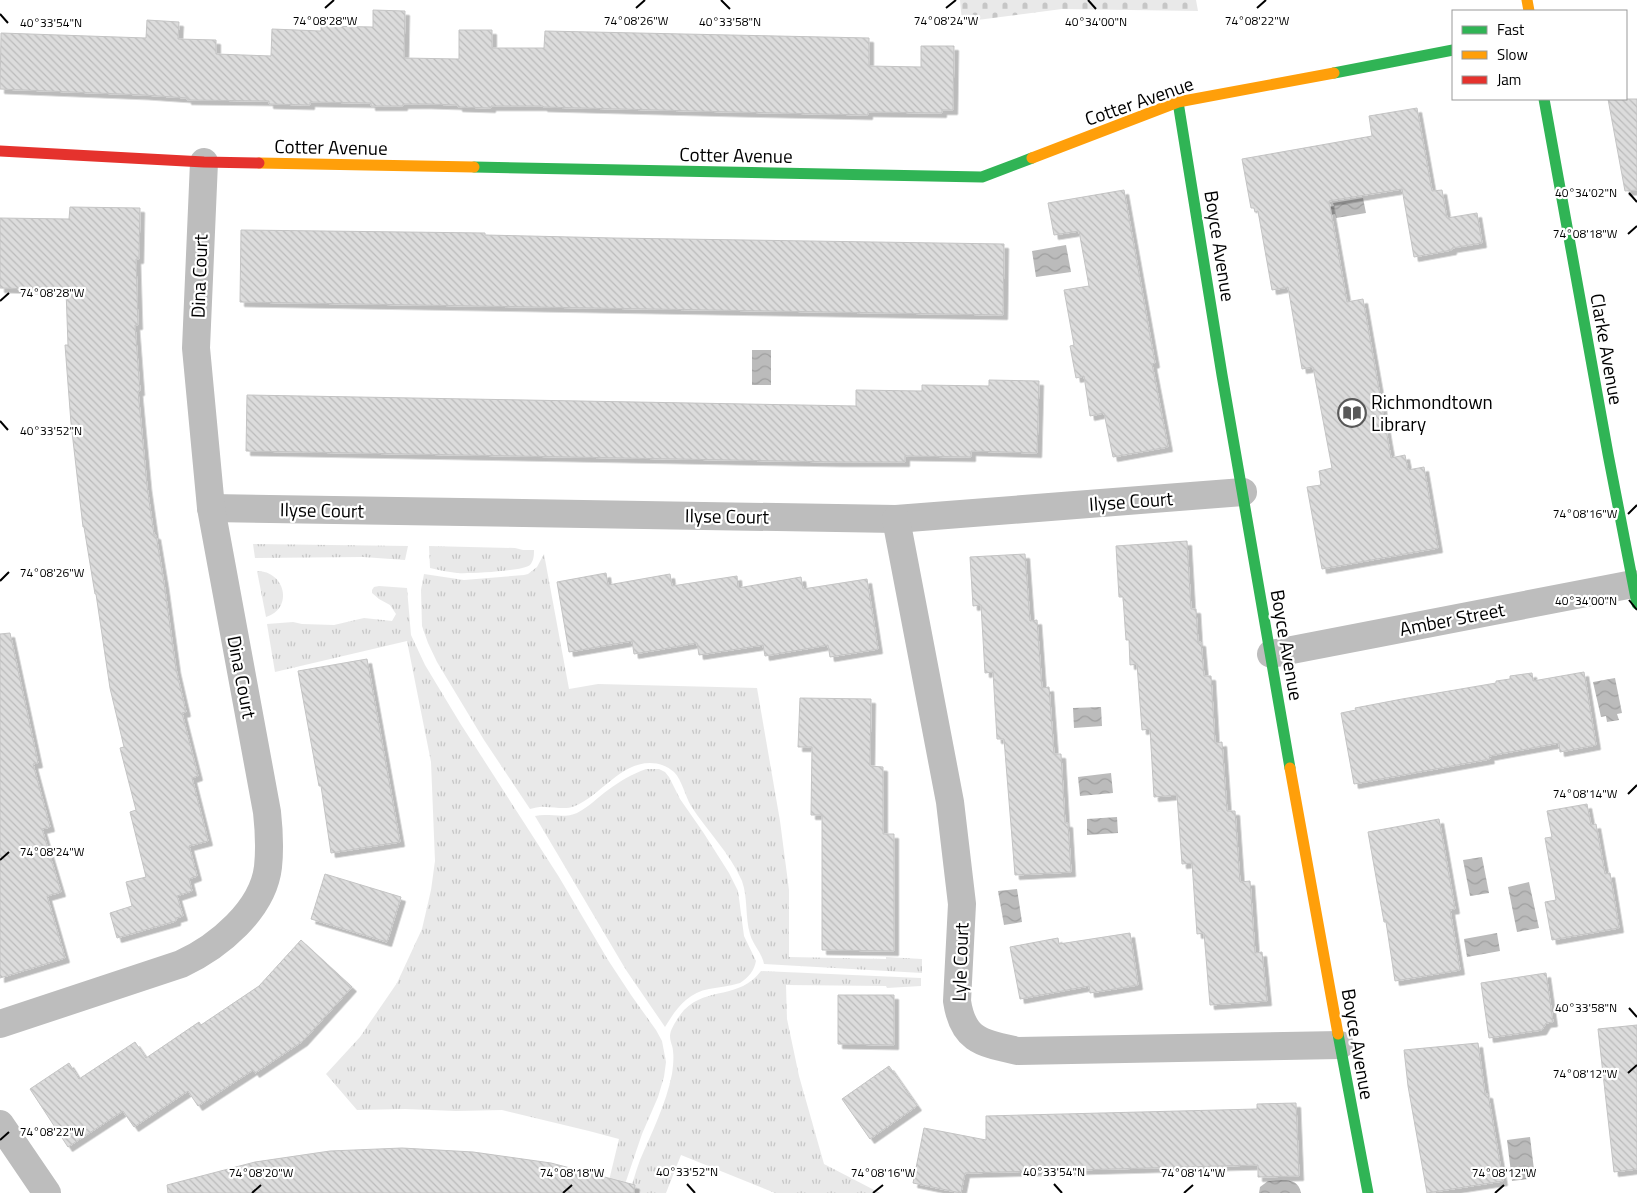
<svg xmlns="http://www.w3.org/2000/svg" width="1637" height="1193" viewBox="0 0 1637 1193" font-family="'Titillium Web',sans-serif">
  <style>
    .grass { fill: url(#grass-tufts) }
    .cemetery { fill: url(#cemetery-stones) }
    .water { fill: url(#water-waves) }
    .building { fill: url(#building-back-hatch); stroke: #c4c4c4; filter: url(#shadow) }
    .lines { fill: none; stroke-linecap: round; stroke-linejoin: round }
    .street { stroke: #bdbdbd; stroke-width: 28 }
    .fast { stroke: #30b455; stroke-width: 11 }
    .slow { stroke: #ff9f0a; stroke-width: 11 }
    .jam { stroke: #e5322d; stroke-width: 11 }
    .ticks { fill: none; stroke: #000; stroke-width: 2 }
    .labels { text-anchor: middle; stroke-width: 4.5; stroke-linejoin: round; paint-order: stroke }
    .street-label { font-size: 19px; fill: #000; stroke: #fff }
    .poi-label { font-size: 19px; fill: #000; stroke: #fff; text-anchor: start }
    .ticks-label { font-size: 12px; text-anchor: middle; fill: #000; stroke: #fff; stroke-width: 4.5; stroke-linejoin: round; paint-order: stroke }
  </style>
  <defs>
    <pattern id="grass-tufts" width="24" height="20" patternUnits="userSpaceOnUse" patternTransform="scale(1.25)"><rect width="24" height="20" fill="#e9e9e9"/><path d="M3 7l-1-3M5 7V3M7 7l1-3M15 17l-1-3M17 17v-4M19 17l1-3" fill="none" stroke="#c6c6c6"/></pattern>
    <pattern id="cemetery-stones" width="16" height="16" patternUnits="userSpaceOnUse" patternTransform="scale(1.25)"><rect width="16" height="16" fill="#e9e9e9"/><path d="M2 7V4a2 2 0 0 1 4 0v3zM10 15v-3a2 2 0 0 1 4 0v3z" fill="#c6c6c6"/></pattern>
    <pattern id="water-waves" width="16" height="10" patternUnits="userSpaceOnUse" patternTransform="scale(1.25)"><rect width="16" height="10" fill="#bbb"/><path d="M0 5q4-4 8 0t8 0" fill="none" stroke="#9f9f9f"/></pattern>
    <pattern id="building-back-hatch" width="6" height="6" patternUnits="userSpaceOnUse" patternTransform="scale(1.25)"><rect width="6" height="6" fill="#dcdcdc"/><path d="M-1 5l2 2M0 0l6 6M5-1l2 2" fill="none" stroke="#bbb"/></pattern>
    <filter id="shadow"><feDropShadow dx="4.5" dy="4.5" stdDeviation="0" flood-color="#0004"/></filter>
  </defs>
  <rect width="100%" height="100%" fill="#fff"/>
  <g class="grass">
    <path d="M253,544L408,546L405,560L363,557L255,558Z"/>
    <path d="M429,546L515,548L523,550H534C534,555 534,560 530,565C524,571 468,574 457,573C448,572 439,570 430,568Z"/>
    <path d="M544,554L569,689L598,684L757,688L780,821L789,890V957L886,959V957L922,959V973L764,964C762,953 753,945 750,934C745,917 748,898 742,881C730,853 707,831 691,806C685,796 682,780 674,772C667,766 659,763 650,763C620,763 601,795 575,806C565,810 556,807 545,807C541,806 535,808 530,809L484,740L437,662L428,643L422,626L421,590L424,574L464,580L524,575L528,574L537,567Z"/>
    <path d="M257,571C285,571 294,608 266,617Z"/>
    <path d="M379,586L407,588L411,635L425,665L460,723L559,877L608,960L631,995L656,1030L662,1041L666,1062L664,1077L658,1097L642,1134L622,1193H606L619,1139L589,1131L502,1110L456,1111L405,1109L357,1110L326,1074L360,1037L397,983L422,929L431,890L435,861L431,762L407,641L275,672L267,624L293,622L302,624L334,625L364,618L392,621L396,614L390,605L379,599L372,593V590L374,587Z"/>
    <path d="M646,769H659L665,772L669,777L680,799L703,832L729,873L738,891L744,936L756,961C754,971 749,977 740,983C730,986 719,987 709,989C687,993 676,1009 665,1027L626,970L535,816C549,813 564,819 577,813C589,807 598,797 608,790C620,781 632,774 646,769Z"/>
    <path d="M761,971L921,978V986L887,988L886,986L786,985L787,1019L799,1076L824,1164L880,1193H775L681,1155L666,1193H629C633,1182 636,1171 640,1160C652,1132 666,1104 672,1074C673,1067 674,1058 673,1051C673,1046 670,1042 670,1036C670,1029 679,1016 684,1010C708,986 739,1000 761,971Z"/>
  </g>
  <path class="cemetery" d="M960,0H1196L1198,11L1062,9L962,22Z"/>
  <g class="water">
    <path d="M1363,198L1366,213L1336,218L1335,214L1329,215L1328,207L1334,206L1333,203Z"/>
    <path d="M1066,245L1071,272L1036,277L1032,251Z"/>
    <rect x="752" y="350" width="19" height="35"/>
    <path d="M1615,678L1622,713L1617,714L1619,720L1607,722L1606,716L1601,717L1593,682Z"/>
    <path d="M1101,707L1102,726L1074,728L1073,708Z"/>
    <path d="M1111,773L1113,793L1080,796L1078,777Z"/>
    <path d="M1117,817L1118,833L1087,835V819Z"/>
    <path d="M1482,857L1489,893L1470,896L1463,860Z"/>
    <path d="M1529,882L1539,928L1517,932L1508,887Z"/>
    <path d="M1017,889L1022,922L1004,925L998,891Z"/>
    <path d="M1497,933L1500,951L1467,957L1464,939Z"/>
    <path d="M1530,1137L1535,1178L1512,1181L1507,1140Z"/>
    <path d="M1268,1181C1281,1181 1298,1176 1301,1193H1259L1260,1187Z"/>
  </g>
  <g class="building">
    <path d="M373,10L405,11L404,58L459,59V30H492V48H544L545,31L869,38V66L921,67V46H954L953,110H942V113L868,112V115L733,112L543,107V106H491V108L458,107V105L427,104H403V106H371V103L310,102V105L269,104V101L187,100V98L144,95L0,89L1,33L146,38L147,20L179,22L178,39L216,40V54L271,56L272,29L321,31V26L373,27Z"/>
    <path d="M1608,99H1637V190L1625,191Z"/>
    <path d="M1417,108L1432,191L1442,190L1447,218L1477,213L1482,243L1452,248V250L1414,257L1402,189L1329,201L1347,302L1363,299L1391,458L1405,455L1408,470L1424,467L1438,548L1322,569L1307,487L1321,485L1319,471L1332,468L1313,367L1302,369L1288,287L1272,290L1258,211L1255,212L1254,208H1251L1242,159L1372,136L1369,116Z"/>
    <path d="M1124,190L1155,363L1152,364L1168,447L1113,457L1104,413L1090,416L1084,376L1076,378L1070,346L1074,345L1064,290L1089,286L1079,231L1054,235L1048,203Z"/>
    <path d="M70,207L140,208L139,259H136L138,325H135L140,391H138L147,486L154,535H156L164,583L176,669L186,712L182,713L198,776L192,778L208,841L189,846L197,876L189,879L192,891L177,896L183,916L176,918V921L117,938L110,913L132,906L126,882L146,877L130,812L136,810L120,748L124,747L110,688L96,594H95L84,527H83L71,423L65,345H68L66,290L0,288V218L69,219Z"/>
    <path d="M241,230L485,233V235L614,238L1004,244L1003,315L240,302Z"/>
    <path d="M989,380L1039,381L1037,453L971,451V457L905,456V462H837L246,451L247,395L856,406V390L922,391V385L989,386Z"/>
    <path d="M1187,541L1191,609H1196L1198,642H1201L1204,676H1211L1215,743L1222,742L1227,811H1235L1240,882L1250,881L1255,953L1262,952L1267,1001L1210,1005L1204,933L1197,934L1192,863L1182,864L1177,795L1154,797L1150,729L1142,730L1137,664L1130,665L1129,640H1126L1123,597H1119L1116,546Z"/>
    <path d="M1025,554L1030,621L1037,620L1042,688L1049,687L1054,754H1061L1065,823H1068L1071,872L1015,875L1004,739H997L993,672L985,673L981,605L973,606L970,557Z"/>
    <path d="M606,573L608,585L670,574L672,586L737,576L738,588L801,577L803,589L867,579L878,649L830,657L828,645L765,656L763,645L699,655L697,643L634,654L632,641L569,652L557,582Z"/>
    <path d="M10,633L38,763L33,764L50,827L42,829L61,892L47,896L65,958L0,978V634Z"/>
    <path d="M367,659L400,842L331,853L321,786H319L298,671Z"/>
    <path d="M1584,672L1596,745L1560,752L1559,743L1489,756L1490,759L1354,784L1341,713L1356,710L1355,708L1402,699L1496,683V681L1510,679V676L1532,673L1533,681Z"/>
    <path d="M800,698L871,699L870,766L883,767V834H894V951L822,950V815H811L812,747H798Z"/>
    <path d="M1587,804L1591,825L1596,824L1605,874L1610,873L1619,928L1552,940L1545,902L1556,900L1545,838L1552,837L1547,811Z"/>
    <path d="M1439,819L1455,909L1450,910L1460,970L1395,981L1386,922H1384L1368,832Z"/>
    <path d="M325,874L401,897L387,942L311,919Z"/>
    <path d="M1130,933L1138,985L1090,993L1089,986L1020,999L1010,947L1058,938L1059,944Z"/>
    <path d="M301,940L352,987L303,1041L255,1073L253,1070L198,1106L188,1091L134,1127L123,1111L68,1147L30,1089L69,1063L79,1079L135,1042L146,1058L199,1022L201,1025L259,986Z"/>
    <path d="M1546,973L1553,1022L1546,1023L1542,1030L1489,1038L1481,983Z"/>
    <path d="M838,995H894V1045L838,1044Z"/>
    <path d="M1637,1025V1169L1614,1172L1598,1029Z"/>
    <path d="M1478,1043L1485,1094H1488L1503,1181L1427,1193L1408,1086L1404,1050Z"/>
    <path d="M889,1066L917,1106L870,1139L842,1099Z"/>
    <path d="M1296,1103L1299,1176L1258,1177V1165L965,1173L961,1193L913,1183L924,1128L986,1140V1116L1257,1109V1104Z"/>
    <path d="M402,1148L473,1152L551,1163L635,1185L634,1193H168L167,1185L255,1162L330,1151Z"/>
  </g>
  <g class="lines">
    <g class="street">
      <path d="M211,508L896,519L1243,492"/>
      <path d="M896,519L950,802L962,904L957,1001C963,1041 982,1043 1018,1051L1340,1045"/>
      <path d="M1271,654L1633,584"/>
      <path d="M0,1024L181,964C218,947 263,910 268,867C270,848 269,830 267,812L211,508L196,348L204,162"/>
      <path d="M0,1124L47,1193"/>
    </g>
    <g class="fast">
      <path d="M1334,73L1453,50"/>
      <path d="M1544,99L1608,454L1637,604"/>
      <path d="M1178,102L1222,375L1290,768"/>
      <path d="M474,167L982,177L1032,158"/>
      <path d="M1338,1034L1368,1193"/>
    </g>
    <g class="slow">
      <path d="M1527,0L1529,11"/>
      <path d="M1032,158L1178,102L1334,73"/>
      <path d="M259,163L474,167"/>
      <path d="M1290,768L1338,1034"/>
    </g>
    <path class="jam" d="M0,151L204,162L259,163"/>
  </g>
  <path class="ticks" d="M721,0L730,9M1088,0L1096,9M325,8L334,0M636,8L645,0M946,8L956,0M1257,8L1266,0M0,14L8,23M1629,193L1637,202M1628,234L1637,226M0,301L9,293M0,421L8,430M1628,514L1637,505M0,581L9,572M1629,600L1637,610M1628,794L1637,785M0,860L9,852M1629,1008L1637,1017M1628,1073L1637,1065M0,1140L9,1132M687,1184L695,1193M1054,1184L1062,1193M252,1193L261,1185M563,1193L572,1185M873,1193L883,1185M1184,1193L1193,1185M1495,1193L1504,1185"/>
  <defs>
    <symbol id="library-ring" viewBox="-11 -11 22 22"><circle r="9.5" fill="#fff" stroke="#595959" stroke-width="1.5"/><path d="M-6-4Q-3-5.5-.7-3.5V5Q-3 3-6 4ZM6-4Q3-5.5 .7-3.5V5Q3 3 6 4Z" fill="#595959"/></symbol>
  </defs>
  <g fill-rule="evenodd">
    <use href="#library-ring" x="1336" y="397" width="32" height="32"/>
  </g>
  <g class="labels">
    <g class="street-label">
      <text transform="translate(1139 101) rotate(-19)" y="7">Cotter Avenue</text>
      <text transform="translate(331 147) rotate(1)" y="7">Cotter Avenue</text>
      <text transform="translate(736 155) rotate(1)" y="7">Cotter Avenue</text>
      <text transform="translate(1220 246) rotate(81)" y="7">Boyce Avenue</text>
      <text transform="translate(199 276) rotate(-88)" y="7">Dina Court</text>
      <text transform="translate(1607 349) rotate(80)" y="7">Clarke Avenue</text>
      <text transform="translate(1131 501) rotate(-4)" y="7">Ilyse Court</text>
      <text transform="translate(322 510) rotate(1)" y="7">Ilyse Court</text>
      <text transform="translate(727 516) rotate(1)" y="7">Ilyse Court</text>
      <text transform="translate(1452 619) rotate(-11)" y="7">Amber Street</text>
      <text transform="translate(1287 645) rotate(80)" y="7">Boyce Avenue</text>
      <text transform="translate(242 677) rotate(79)" y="7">Dina Court</text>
      <text transform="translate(960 962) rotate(-88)" y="7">Lyle Court</text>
      <text transform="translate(1358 1044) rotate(80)" y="7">Boyce Avenue</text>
    </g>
    <g class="poi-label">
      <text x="1371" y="409">Richmondtown<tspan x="1371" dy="22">Library</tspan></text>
    </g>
  </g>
  <g class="ticks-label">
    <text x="1257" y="25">74°08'22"W</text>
    <text x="325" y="25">74°08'28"W</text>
    <text x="636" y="25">74°08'26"W</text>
    <text x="946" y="25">74°08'24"W</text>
    <text x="730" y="26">40°33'58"N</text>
    <text x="1096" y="26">40°34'00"N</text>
    <text x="51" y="27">40°33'54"N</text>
    <text x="1586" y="197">40°34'02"N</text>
    <text x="1585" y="238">74°08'18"W</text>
    <text x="52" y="297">74°08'28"W</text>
    <text x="51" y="435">40°33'52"N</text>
    <text x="1585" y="518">74°08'16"W</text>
    <text x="52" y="577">74°08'26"W</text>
    <text x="1586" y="605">40°34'00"N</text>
    <text x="1585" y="798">74°08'14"W</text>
    <text x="52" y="856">74°08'24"W</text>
    <text x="1586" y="1012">40°33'58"N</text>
    <text x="1585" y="1078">74°08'12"W</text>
    <text x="52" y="1136">74°08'22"W</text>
    <text x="687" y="1176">40°33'52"N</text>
    <text x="1054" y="1176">40°33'54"N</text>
    <text x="261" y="1177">74°08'20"W</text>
    <text x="572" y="1177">74°08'18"W</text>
    <text x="883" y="1177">74°08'16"W</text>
    <text x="1193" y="1177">74°08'14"W</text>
    <text x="1504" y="1177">74°08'12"W</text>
  </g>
  <rect x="1452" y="10" width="175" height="90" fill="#ffffff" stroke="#999999"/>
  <rect x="1462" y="26" width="25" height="8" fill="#30b455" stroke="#999999"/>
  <text x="1497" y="35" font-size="15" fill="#000000">Fast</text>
  <rect x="1462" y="51" width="25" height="8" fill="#ff9f0a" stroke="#999999"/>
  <text x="1497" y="60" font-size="15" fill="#000000">Slow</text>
  <rect x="1462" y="76" width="25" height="8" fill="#e5322d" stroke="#999999"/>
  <text x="1497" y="85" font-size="15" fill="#000000">Jam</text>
</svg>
